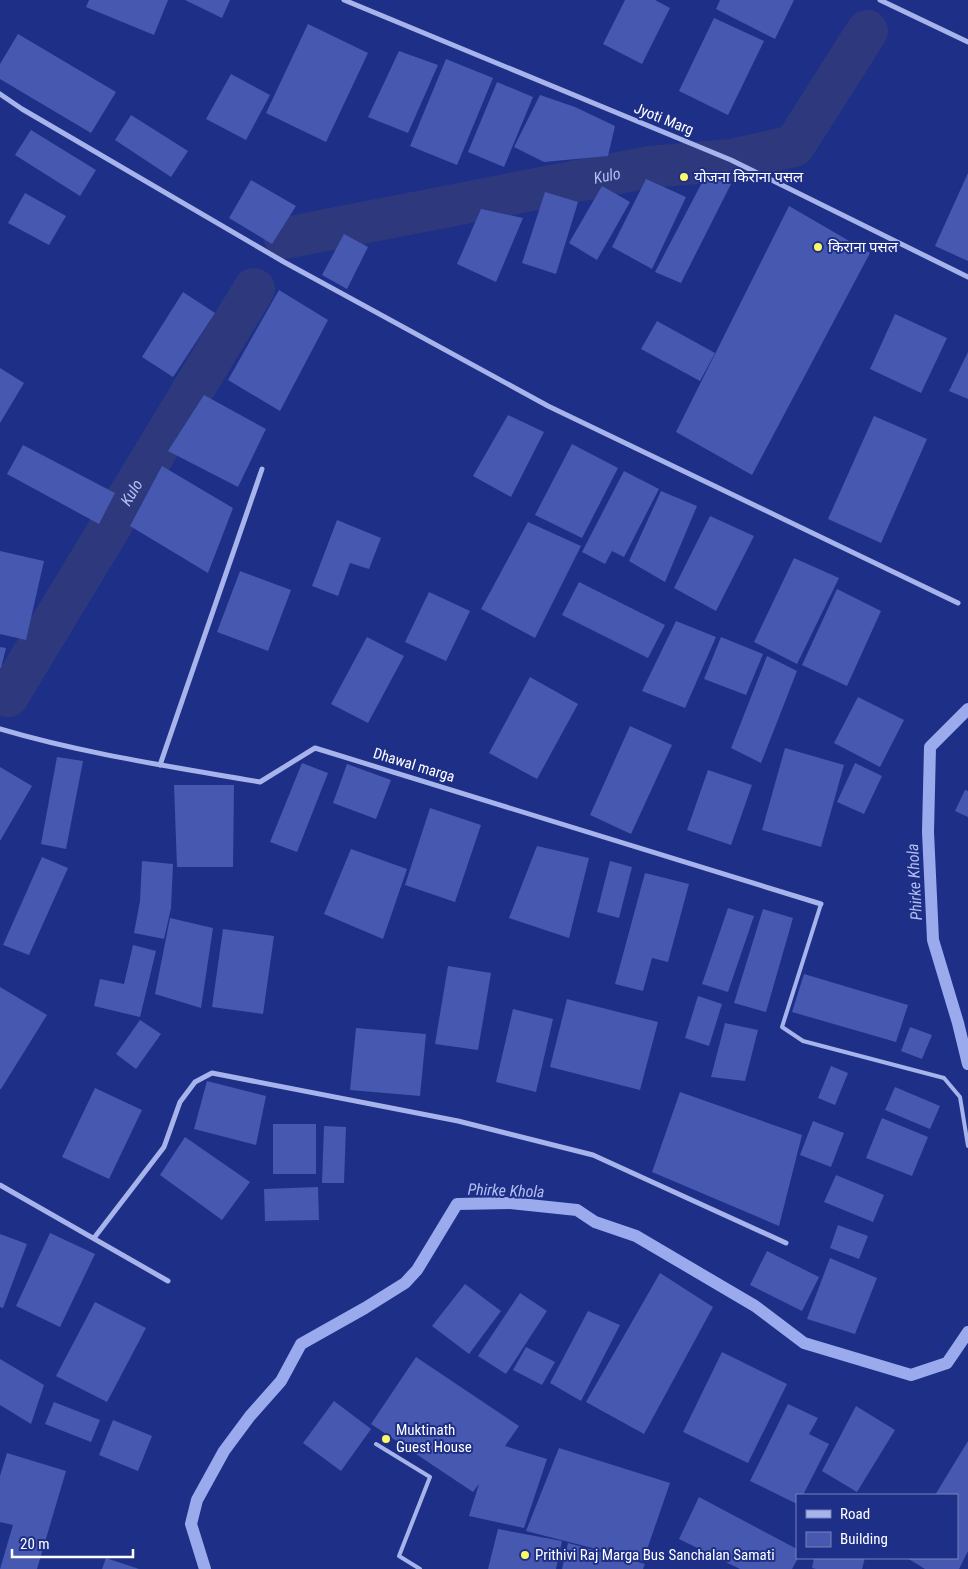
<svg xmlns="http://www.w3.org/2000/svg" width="968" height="1569" viewBox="0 0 968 1569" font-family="'Roboto Condensed','Noto Sans Devanagari',sans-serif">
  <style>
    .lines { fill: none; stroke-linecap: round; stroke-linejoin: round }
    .stream { stroke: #9aaaec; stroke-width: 12 }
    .canal { stroke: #2d397c; stroke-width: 42 }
    .building { fill: #4658b0 }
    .service { stroke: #a7b3eb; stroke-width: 4 }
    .minor { stroke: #a7b3eb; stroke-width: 5 }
    .poi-dot { fill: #faf866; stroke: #1e2f87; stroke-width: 2 }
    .labels { text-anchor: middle; stroke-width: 4; stroke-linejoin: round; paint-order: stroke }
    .street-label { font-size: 15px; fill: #fff; stroke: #1e2f87 }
    .poi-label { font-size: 15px; fill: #fff; stroke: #1e2f87; text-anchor: start }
    .water-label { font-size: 16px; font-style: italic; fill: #b3bef2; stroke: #1e2f87 }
  </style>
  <rect width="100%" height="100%" fill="#1e2f87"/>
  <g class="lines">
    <g class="stream">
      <path d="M968,709L930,747L928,832L933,940L958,1023L968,1064"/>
      <path d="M205,1569L191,1524L197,1500L224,1451L250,1416L281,1381L301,1344L365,1308L405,1283L417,1270L457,1204L510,1203L577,1210L595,1222L636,1236L755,1306L804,1343L911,1375L947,1363L968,1332"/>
    </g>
    <g class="canal">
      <path id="s1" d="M285,238L649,167L731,160L794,146L867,31"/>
      <path id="s2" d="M8,696L254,289"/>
    </g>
  </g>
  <g class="building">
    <path d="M89,0H168L154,35L86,7Z"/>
    <path d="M185,0H230L222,18Z"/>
    <path d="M625,0H655L670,8L642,64L603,44Z"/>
    <path d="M720,0H794L775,39L716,9Z"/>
    <path d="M714,18L764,41L728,115L679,91Z"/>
    <path d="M308,24L368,53L326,142L266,113Z"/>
    <path d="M18,34L116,92L91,133L0,79V64Z"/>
    <path d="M399,51L438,65L408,133L368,117Z"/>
    <path d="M446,59L493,78L457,165L410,146Z"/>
    <path d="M231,74L270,95L246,140L206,119Z"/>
    <path d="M497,82L533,97L504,167L468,152Z"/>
    <path d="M540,95L575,107L615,126L608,156L544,162L514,147Z"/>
    <path d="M131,115L188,151L171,177L115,140Z"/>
    <path d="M31,130L96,170L80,196L15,155Z"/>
    <path d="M707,173L731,184L681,283L655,272Z"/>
    <path d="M968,173V261L935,246Z"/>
    <path d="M646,179L686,197L652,269L612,247Z"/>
    <path d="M251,180L296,206L272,244L229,218Z"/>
    <path d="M602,186L630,202L597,260L569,243Z"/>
    <path d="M545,192L578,202L556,274L522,263Z"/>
    <path d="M25,193L66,216L49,245L8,223Z"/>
    <path d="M789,206L870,253L752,475L676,432Z"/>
    <path d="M481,209L523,218L496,282L457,264Z"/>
    <path d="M344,234L368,247L347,289L322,275Z"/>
    <path d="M279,290L328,320L280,411L228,380Z"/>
    <path d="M183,292L215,313L173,377L142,357Z"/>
    <path d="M895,314L947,338L921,393L870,369Z"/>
    <path d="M657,321L715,353L700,381L641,349Z"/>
    <path d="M968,352V399L949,391Z"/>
    <path d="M0,368L24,383L0,423Z"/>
    <path d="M204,395L266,429L238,487L168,451Z"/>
    <path d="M508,415L544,432L511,497L473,476Z"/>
    <path d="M874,416L927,439L881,543L828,519Z"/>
    <path d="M572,444L618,468L582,538L535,515Z"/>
    <path d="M23,445L115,493L99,524L7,474Z"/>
    <path d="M162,466L233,508L208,573L130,526Z"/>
    <path d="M624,471L659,489L624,557L612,551L605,564L582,552Z"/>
    <path d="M661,491L697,506L665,582L629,561Z"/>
    <path d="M710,516L754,536L716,611L674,588Z"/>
    <path d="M337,520L381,538L369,569L350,563L338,596L312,586Z"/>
    <path d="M528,522L581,546L535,638L481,609Z"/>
    <path d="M0,551L44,561L26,640L0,634Z"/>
    <path d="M794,558L839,578L797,664L754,642Z"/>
    <path d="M240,571L291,590L268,651L217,632Z"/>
    <path d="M579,582L665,625L648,658L562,615Z"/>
    <path d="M837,589L881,611L847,686L802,665Z"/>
    <path d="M429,592L470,611L446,661L405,642Z"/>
    <path d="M676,621L716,637L685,708L642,691Z"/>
    <path d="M367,637L404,656L368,723L331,704Z"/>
    <path d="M721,637L763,654L746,695L704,679Z"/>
    <path d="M0,647L6,648L1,668H0Z"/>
    <path d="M767,656L797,671L761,763L731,748Z"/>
    <path d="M530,677L578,704L537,779L489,753Z"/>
    <path d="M858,697L904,720L880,767L834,743Z"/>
    <path d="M630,726L672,745L631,834L590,815Z"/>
    <path d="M785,748L844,765L821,847L762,830Z"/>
    <path d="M57,757L83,761L66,849L41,844Z"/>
    <path d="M302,763L328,773L297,852L270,842Z"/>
    <path d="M855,763L882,776L864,814L837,802Z"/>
    <path d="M347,764L391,780L376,819L333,803Z"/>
    <path d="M0,767L32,786L0,841Z"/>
    <path d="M708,770L752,785L731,845L687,830Z"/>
    <path d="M174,785H234L233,867H177Z"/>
    <path d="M965,790L968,791V817L955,811Z"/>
    <path d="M430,808L481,825L455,902L405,885Z"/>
    <path d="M537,846L589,858L569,938L509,918Z"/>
    <path d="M351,849L407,869L383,939L324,914Z"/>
    <path d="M42,857L68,868L29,955L3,945Z"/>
    <path d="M142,861L173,864L171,908L164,939L134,933L140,901Z"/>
    <path d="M610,861L632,867L619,918L597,912Z"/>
    <path d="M645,873L689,884L668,962L652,958L643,991L615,984Z"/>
    <path d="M728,908L754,916L728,992L702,984Z"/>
    <path d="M763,909L793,918L766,1012L734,1003Z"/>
    <path d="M170,918L213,928L201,1008L155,994Z"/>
    <path d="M223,929L274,936L263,1014L212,1007Z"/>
    <path d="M133,945L156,951L140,1017L94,1006L100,979L124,984Z"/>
    <path d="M448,966L491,973L478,1050L435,1044Z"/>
    <path d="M804,974L908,1005L896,1042L792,1012Z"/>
    <path d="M0,987L47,1015L1,1089H0Z"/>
    <path d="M698,996L722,1004L709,1046L685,1038Z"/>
    <path d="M567,999L658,1022L640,1090L550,1067Z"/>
    <path d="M513,1009L553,1019L536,1092L496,1082Z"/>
    <path d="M140,1020L161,1034L136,1069L116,1054Z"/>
    <path d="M725,1023L758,1030L745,1081L711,1077Z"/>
    <path d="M910,1027L932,1035L922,1059L901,1051Z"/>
    <path d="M356,1028L426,1034L420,1096L350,1090Z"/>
    <path d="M831,1066L848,1073L835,1105L818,1098Z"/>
    <path d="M207,1081L266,1096L256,1145L194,1129Z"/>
    <path d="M895,1087L940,1106L930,1129L885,1110Z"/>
    <path d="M95,1088L142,1110L109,1179L62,1157Z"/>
    <path d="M680,1092L802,1135L779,1226L652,1172Z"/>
    <path d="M882,1118L928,1137L912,1176L866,1158Z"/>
    <path d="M813,1121L844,1133L831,1167L800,1155Z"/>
    <rect x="273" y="1124" width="43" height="50"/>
    <path d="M324,1126L346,1127L344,1183H322Z"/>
    <path d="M185,1137L250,1182L222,1220L160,1175Z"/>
    <path d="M836,1175L884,1195L873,1222L824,1202Z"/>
    <path d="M318,1187L319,1220L265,1221L264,1189Z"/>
    <path d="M838,1225L868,1236L859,1259L830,1248Z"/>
    <path d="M50,1233L95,1254L60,1327L16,1306Z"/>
    <path d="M0,1234L27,1244L3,1308L0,1307Z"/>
    <path d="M767,1251L819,1277L802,1311L750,1285Z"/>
    <path d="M830,1258L877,1278L855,1334L807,1319Z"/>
    <path d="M660,1273L713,1307L644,1434L586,1402Z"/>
    <path d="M465,1284L501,1311L469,1354L432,1326Z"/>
    <path d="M520,1293L547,1311L506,1374L478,1356Z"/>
    <path d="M95,1302L146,1328L107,1402L56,1376Z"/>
    <path d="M588,1311L620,1325L581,1401L550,1383Z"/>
    <path d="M526,1347L555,1362L542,1385L513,1370Z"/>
    <path d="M722,1352L787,1384L748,1463L683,1432Z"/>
    <path d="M416,1357L519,1426L505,1446L547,1459L524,1528L469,1516L479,1484L473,1492L371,1424Z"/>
    <path d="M0,1359L44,1385L31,1424L0,1405Z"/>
    <path d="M334,1401L371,1429L341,1471L303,1443Z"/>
    <path d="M54,1402L100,1420L91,1442L45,1424Z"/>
    <path d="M788,1404L818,1418L809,1434L829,1444L803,1495H797V1504L750,1481Z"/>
    <path d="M856,1406L895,1430L857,1492L822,1471Z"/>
    <path d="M113,1420L152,1436L138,1471L99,1455Z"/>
    <path d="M968,1441V1551L959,1569H925L907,1558H957V1495H935Z"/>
    <path d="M559,1448L670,1483L643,1561L526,1531Z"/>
    <path d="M7,1453L66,1471L37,1569H0L13,1525L0,1522V1476Z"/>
    <path d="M699,1497L797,1549L798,1558L792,1569H740L679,1539Z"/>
    <path d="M498,1529L562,1541L556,1569H488Z"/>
    <path d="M568,1543L645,1564L643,1569H562Z"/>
    <path d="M106,1558L139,1569H102Z"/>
    <path d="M814,1558H865L862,1569H816L812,1568Z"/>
  </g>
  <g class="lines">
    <g class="service">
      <path d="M821,904L782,1027L803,1041L944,1078L960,1097L968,1146"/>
      <path d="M376,1444L430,1477L399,1556L420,1569"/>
    </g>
    <g class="minor">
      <path d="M344,0L731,160L968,277"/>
      <path d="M880,0L968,42"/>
      <path d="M0,94L22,109L284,262L548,406L958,603"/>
      <path d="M0,729C84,754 174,767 260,782L315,748L821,904"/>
      <path d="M160,765L262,469"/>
      <path d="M0,1185L168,1281"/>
      <path d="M94,1238L164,1147L180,1102L195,1082L212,1073L458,1121L593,1155L786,1243"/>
    </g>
  </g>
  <g class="poi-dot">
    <circle cx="684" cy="177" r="5"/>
    <circle cx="818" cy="247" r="5"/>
    <circle cx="386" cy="1439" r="5"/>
    <circle cx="525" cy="1555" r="5"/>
  </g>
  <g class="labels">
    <g class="street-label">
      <text transform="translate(664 119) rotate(22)" y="5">Jyoti Marg</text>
      <text transform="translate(414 765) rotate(17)" y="5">Dhawal marga</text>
    </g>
    <g class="poi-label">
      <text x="694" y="182">योजना किराना पसल</text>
      <text x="828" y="252">किराना पसल</text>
      <text x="396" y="1435">Muktinath<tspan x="396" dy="17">Guest House</tspan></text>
      <text x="535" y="1560">Prithivi Raj Marga Bus Sanchalan Samati</text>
    </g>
    <g class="water-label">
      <text dy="6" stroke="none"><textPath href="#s1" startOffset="328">Kulo</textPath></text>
      <text dy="6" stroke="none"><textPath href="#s2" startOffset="238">Kulo</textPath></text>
      <text transform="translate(914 882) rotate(-93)" y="6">Phirke Khola</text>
      <text transform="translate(506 1190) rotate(2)" y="6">Phirke Khola</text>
    </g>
  </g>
  <rect x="796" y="1494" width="162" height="65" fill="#1e2f87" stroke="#7882b7"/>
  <rect x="806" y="1510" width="25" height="8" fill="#a7b3eb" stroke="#7882b7"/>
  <text x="840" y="1519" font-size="15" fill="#ffffff">Road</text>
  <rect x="806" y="1532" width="25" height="15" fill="#4658b0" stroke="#7882b7"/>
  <text x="840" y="1544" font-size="15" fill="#ffffff">Building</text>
  <path d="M12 1549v8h121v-8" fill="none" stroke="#ffffff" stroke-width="2.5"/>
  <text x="20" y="1549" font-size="15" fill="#ffffff" stroke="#1e2f87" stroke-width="4" paint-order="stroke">20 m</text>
</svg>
